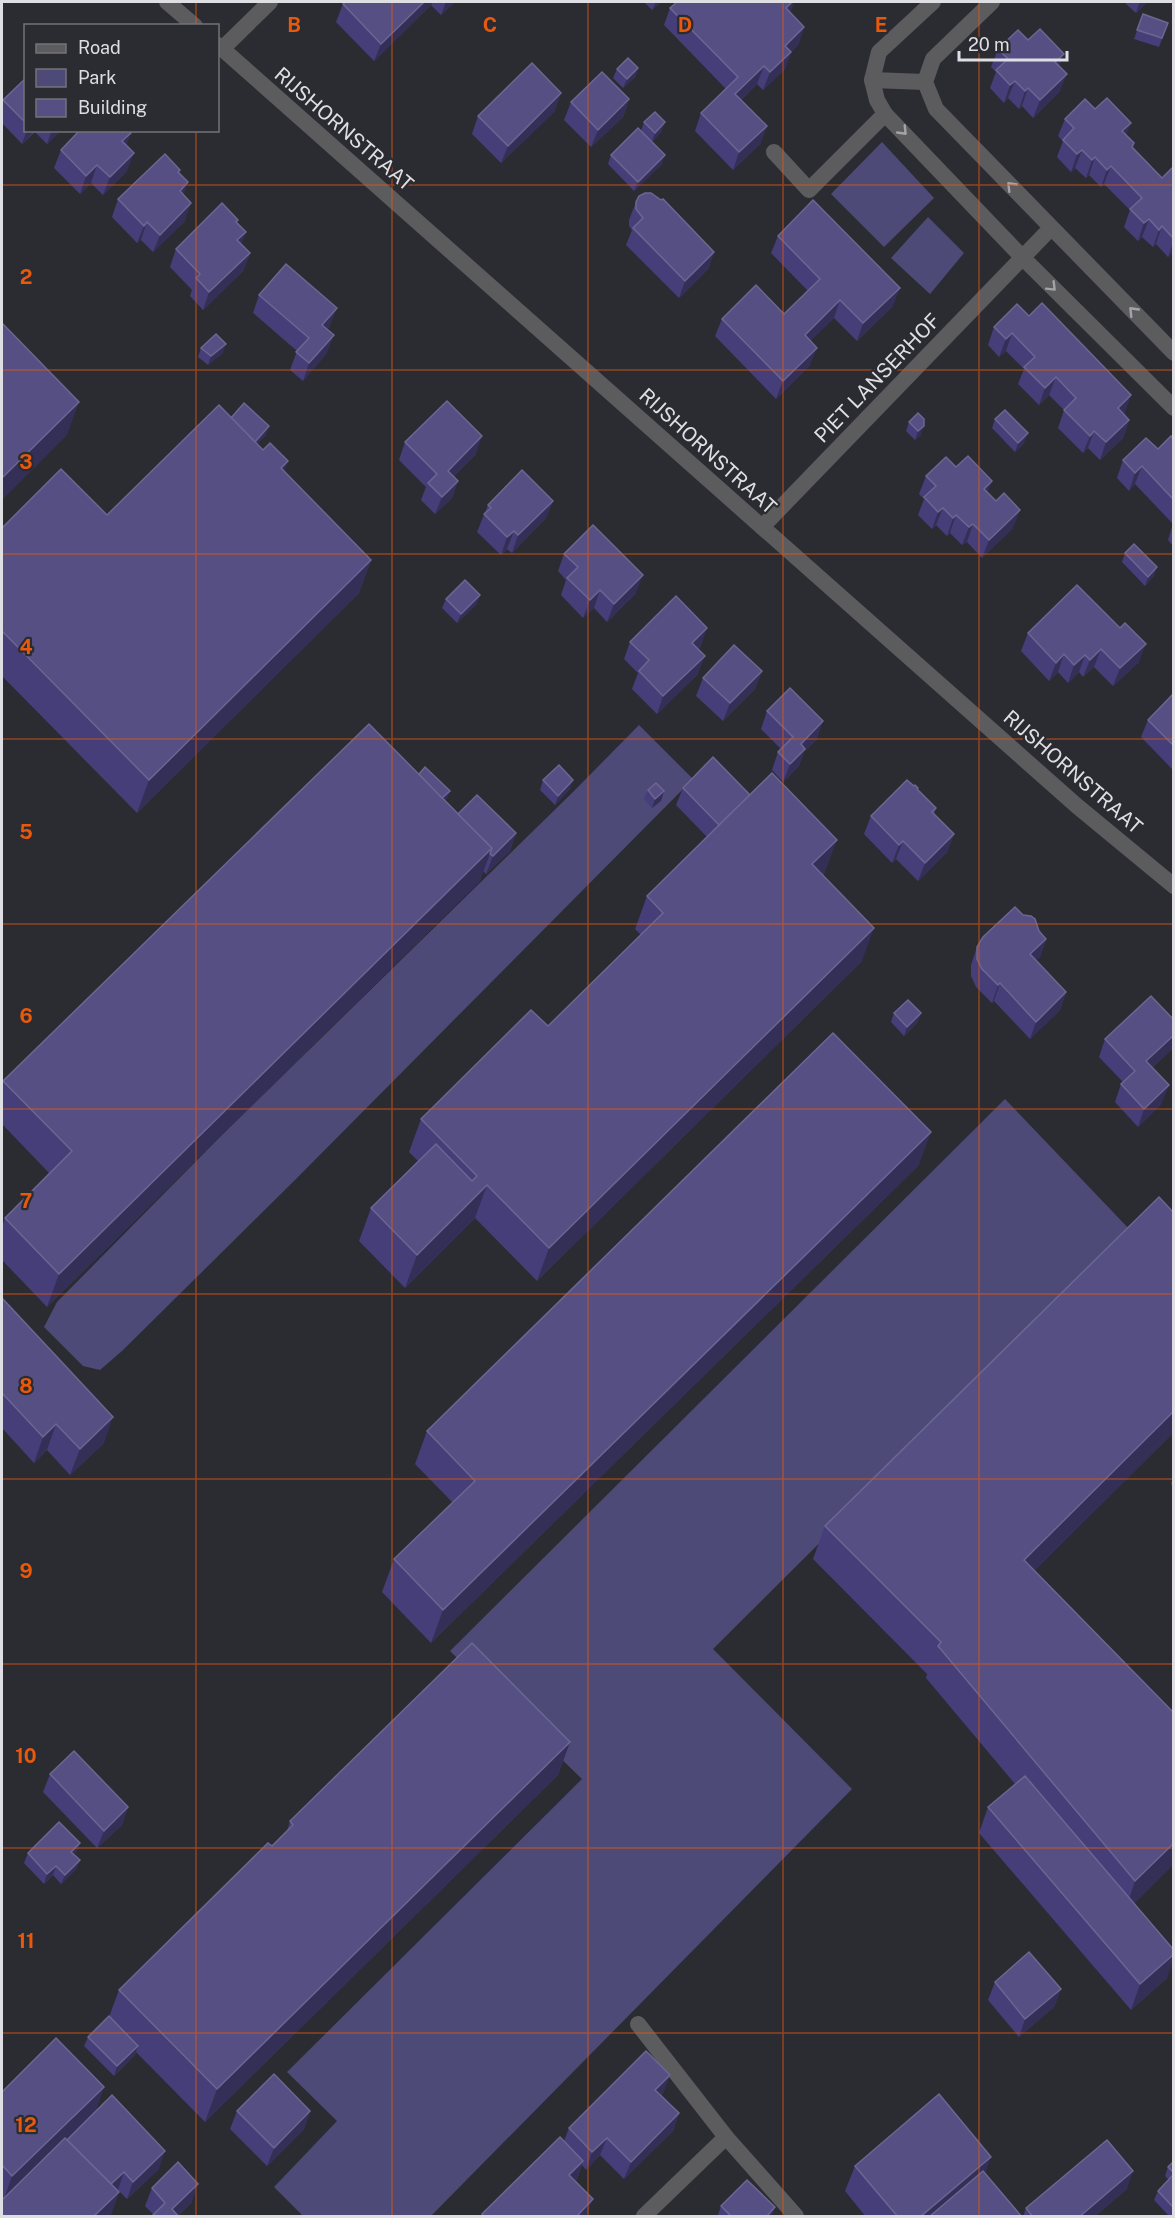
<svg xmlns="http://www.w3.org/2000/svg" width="1175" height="2218" viewBox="0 0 1175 2218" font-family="'Public Sans',sans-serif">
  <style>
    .green { fill: #4d4a77 }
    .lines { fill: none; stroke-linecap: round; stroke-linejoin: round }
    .service { stroke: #5c5c5f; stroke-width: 16 }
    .minor { stroke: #5c5c5f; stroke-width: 16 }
    .wall { fill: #463e78 }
    .shaded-wall { fill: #342f57 }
    .building { fill: #564f84; stroke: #6c6692; stroke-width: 1.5 }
    .oneway { stroke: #a4a4a8 }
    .grid { fill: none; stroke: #e8590c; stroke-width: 1.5; stroke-opacity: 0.55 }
    .labels { text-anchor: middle; stroke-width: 4.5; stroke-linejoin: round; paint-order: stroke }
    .street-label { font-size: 20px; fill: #dfdfe3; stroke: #2b2b32 }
    .grid-label { font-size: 20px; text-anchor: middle; font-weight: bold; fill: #e8590c; stroke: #2b2b32; stroke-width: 4.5; stroke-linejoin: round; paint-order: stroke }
  </style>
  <rect width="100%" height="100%" fill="#2b2b32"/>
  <g class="green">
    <path d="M882,142L934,198L884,247L831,194Z"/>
    <path d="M928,217L964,253L930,294L891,258Z"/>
    <path d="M639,725L693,779L295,1180L122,1351L100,1370L83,1366L44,1327L57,1302L218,1139L574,791Z"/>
    <path d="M1005,1099L1132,1232L713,1649L852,1789L431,2216H303L274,2187L337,2121L287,2072L582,1779L450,1651Z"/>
  </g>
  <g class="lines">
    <g class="service">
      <path d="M774,152L809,190L885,114"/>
      <path d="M638,2024L726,2137L796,2216"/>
    </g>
    <g class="minor">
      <path d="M167,2L195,26"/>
      <path d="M933,2L879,52L872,80L877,100L885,114L1023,258L1174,408"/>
      <path d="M992,2L933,59L925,82L936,109L1174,353"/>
      <path d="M218,45L1077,806L1174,886"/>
      <path d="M222,49L270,2"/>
      <path d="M872,80L925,82"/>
      <path d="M762,527L1051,228"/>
      <path d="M644,2216L726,2137"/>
    </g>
  </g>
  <g class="wall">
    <path d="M346,2H455L441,15L431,5L374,61L336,22L343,4Z"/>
    <path d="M644,2H661L652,10Z"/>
    <path d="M677,2H794L790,12L804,27L798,45L791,52L785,69L763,90L757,84L741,100L767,126L760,144L733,170L695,131L701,113L726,89L664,25L670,8Z"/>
    <path d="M1125,2H1147L1136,13L1125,3Z"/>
    <path d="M1143,14L1168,23L1159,47L1134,39Z"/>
    <path d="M1028,40L1064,54L1059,66L1060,91L1033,118L1022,106L1019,109L1008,98L1004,103L990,88L996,72L991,67L998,49Z"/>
    <path d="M638,68L635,77L623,88L613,78L617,69Z"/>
    <path d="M26,78V130H61L47,144L35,132L22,144L2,123V104L3,100Z"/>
    <path d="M629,99L623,117L591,147L564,120L571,102Z"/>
    <path d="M1095,109L1126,135L1133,148L1162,178L1173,167V252L1168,257L1156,244L1153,247L1142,237L1138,241L1124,227L1130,210L1104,184L1101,187L1089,175L1086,178L1075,168L1071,172L1057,157L1063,141L1058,136L1065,119Z"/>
    <path d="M555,111L501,163L472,134L478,116Z"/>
    <path d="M644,122H665L661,132L652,142L662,164L634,191L608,164L611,155L641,131Z"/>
    <path d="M131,133L126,145L127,171L103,195L91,183L80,194L54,168L61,150Z"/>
    <path d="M180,170L179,174L184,195L185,221L153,252L141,240L137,243L112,217L118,199Z"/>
    <path d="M661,200L714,252L708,269L679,298L626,245L632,230L629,226V220L636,202Z"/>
    <path d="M237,223L246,232L241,244L250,253L243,271L203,310L190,296L192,290L170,267L176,249Z"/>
    <path d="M778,236L893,306L857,341L834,318L810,341V365L776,399L715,336L722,319L784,314L808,291L771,253Z"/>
    <path d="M259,295L330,326L327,329V353L303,381L290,370L297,351L253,313Z"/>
    <path d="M1017,304L1125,413L1124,414L1129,420L1123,438L1100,460L1088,448L1083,453L1058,428L1064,410L1049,395L1039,405L1018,384L1024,369L1006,351L999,357L988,345L994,327Z"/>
    <path d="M201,348L223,353L208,365L198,357Z"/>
    <path d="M231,418L266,435L257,444L371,560L359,593L137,813L2,676V528L107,515Z"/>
    <path d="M995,419L1024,443L1015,452L992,428Z"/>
    <path d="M909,422L921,435L915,440L906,431Z"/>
    <path d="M1173,439V524L1135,484L1129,491L1117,478L1123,460L1158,449Z"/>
    <path d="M405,442L476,454L454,476L458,481L452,498L435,514L421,500L426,487L399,460Z"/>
    <path d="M956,467L992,481L987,492L1013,528L982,558L967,542L962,545L950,533L947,536L936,525L932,529L918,515L924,499L919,494L926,476Z"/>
    <path d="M553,501L546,518L512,553L507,549L501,555L477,532L488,505Z"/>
    <path d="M1173,524V546L1168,540Z"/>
    <path d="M1125,553L1154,576L1145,586L1122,562Z"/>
    <path d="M564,554L636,593L607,622L594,608L583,618L561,595L566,580L558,571Z"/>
    <path d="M1077,585L1139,662L1113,686L1094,667L1083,677L1079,672L1068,683L1058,672L1049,681L1021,651L1028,633Z"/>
    <path d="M446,599L477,604L457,623L442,608Z"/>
    <path d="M630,642L701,646L698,649V674L657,714L632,689L638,673L624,659Z"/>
    <path d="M762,671L755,689L723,721L696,696L703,678Z"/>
    <path d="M1173,694V770L1141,737L1148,720Z"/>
    <path d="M767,711L817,739L804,752L799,766L783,782L772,770L778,752L781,749L761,729Z"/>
    <path d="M419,774L450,791L445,801L458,814L516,833L510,851L486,874L483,871L480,881L47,1307L2,1260V1227L5,1218L49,1173L2,1124V1087L3,1081Z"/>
    <path d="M543,780L570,789L555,805L540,790Z"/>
    <path d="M914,786L936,808L934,814L954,834L947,852L918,881L896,859L892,863L864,834L871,816Z"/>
    <path d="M683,788L825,872L823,875L862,961L537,1281L475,1218L405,1288L359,1241L371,1208L418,1161L409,1152L421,1119L548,1026L641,935L635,929L647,896L707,837L676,805Z"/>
    <path d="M648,790L664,791L661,801L652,808L644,799Z"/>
    <path d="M1039,931L1046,939L1040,957L1036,960L1066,992L1060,1010L1030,1039L994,1001L992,1003L976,987L971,976V965L977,947Z"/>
    <path d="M894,1013L918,1022L904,1036L891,1022Z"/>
    <path d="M1173,1019V1048L1152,1068L1162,1103L1138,1127L1115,1102L1121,1084L1123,1082L1099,1057L1105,1039Z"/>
    <path d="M919,1165L431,1643L382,1592L394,1559L453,1503L415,1464L427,1431Z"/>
    <path d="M2,1298L104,1443L70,1475L47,1450L34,1463L2,1428Z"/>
    <path d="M1173,1433L1034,1571L1173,1712L1135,1903L1167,1978L1131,2010L979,1833L988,1807L1015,1784L926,1678L927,1674L813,1559L825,1526Z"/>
    <path d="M1173,1476V1487L1171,1484Z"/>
    <path d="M570,1742L558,1775L205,2122L136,2052L135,2055L114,2076L84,2046L88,2037L109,2017L119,1990L272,1846L287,1831L290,1821Z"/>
    <path d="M50,1774L128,1807L122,1825L97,1848L43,1792Z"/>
    <path d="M80,1843L76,1852L74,1854L80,1860L76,1869L61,1884L53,1875L44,1884L24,1863L28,1853Z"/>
    <path d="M995,1982L1061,1989L1054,2007L1019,2037L988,2000Z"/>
    <path d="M670,2075L663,2093L661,2095L679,2113L673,2131L624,2179L600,2155L586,2170L582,2165L577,2179L575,2181L586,2217H481L482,2214L564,2141L569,2128Z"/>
    <path d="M104,2087L95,2112L159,2169L127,2199L118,2190H117L119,2192L110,2217H2V2092Z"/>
    <path d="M237,2111H310L304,2129L267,2166L230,2129Z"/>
    <path d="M1173,2162V2217H1170L1154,2200L1158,2191L1169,2180L1165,2176L1168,2167Z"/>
    <path d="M855,2166L985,2173L1022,2217H866L845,2191Z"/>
    <path d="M152,2188L192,2202L178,2216L153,2214L145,2206Z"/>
    <path d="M1127,2189L1094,2217H1023L1026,2208Z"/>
    <path d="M721,2206L775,2207L771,2217H720L718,2215Z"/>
  </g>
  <g class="shaded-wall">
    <path d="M424,2H433L431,5L374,61L381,44Z"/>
    <path d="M446,2H455L441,15Z"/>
    <path d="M656,2H661L652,10Z"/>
    <path d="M792,2H794L788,17L786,8Z"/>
    <path d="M1141,2H1147L1136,13L1139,4Z"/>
    <path d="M804,27L798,45L778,63L785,46Z"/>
    <path d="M791,52L785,69L763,90L770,72Z"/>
    <path d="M1064,54L1057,71L1055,62Z"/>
    <path d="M764,66L757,84L729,111L735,94Z"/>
    <path d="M638,68L635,77L623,88L627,79Z"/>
    <path d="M1067,74L1060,91L1033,118L1040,100Z"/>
    <path d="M1015,81L1008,98L1004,103L1010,85Z"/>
    <path d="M1028,88L1022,106L1019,109L1025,91Z"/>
    <path d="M561,93L555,111L501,163L508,146Z"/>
    <path d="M629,99L623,117L591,147L598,130Z"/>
    <path d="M665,122L661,132L652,142L655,133Z"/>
    <path d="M1131,123L1124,141L1122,131Z"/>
    <path d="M767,126L760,144L733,170L739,152Z"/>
    <path d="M27,130H35L22,144Z"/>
    <path d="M52,130H61L47,144Z"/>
    <path d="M131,133L124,151L122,141Z"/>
    <path d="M1082,150L1075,168L1071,172L1077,154Z"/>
    <path d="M134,153L127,171L103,195L110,177Z"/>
    <path d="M665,155L662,164L634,191L638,182Z"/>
    <path d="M1095,157L1089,175L1086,178L1092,160Z"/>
    <path d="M97,165L91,183L80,194L86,176Z"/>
    <path d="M1111,166L1104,184L1101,187L1107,170Z"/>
    <path d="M188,182L182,200L180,191Z"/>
    <path d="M191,203L185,221L153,252L160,235Z"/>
    <path d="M1149,219L1142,237L1138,241L1144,223Z"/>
    <path d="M147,222L141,240L137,243L144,226Z"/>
    <path d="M1162,226L1156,244L1153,247L1159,230Z"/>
    <path d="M246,232L239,250L237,240Z"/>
    <path d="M1173,242V252L1168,257Z"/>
    <path d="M714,252L708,269L679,298L685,281Z"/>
    <path d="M250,253L243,271L203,310L209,292Z"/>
    <path d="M900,288L893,306L857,341L863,323Z"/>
    <path d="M840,300L834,318L798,353L805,335Z"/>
    <path d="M337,308L330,326L316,343L322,325Z"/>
    <path d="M1012,333L1006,351L999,357L1006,339Z"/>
    <path d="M334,335L327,353L303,381L309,363Z"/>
    <path d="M226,344L223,353L208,365L211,356Z"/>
    <path d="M817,348L810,365L776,399L783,381Z"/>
    <path d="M1056,377L1049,395L1039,405L1045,388Z"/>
    <path d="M1131,395L1125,413L1111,426L1118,408Z"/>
    <path d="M79,402L67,435L2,500V478Z"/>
    <path d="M1129,420L1123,438L1100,460L1106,442Z"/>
    <path d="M269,426L266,435L243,460L246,451Z"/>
    <path d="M924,426L921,435L915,440L918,431Z"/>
    <path d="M1094,431L1088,448L1083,453L1090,436Z"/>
    <path d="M1028,433L1024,443L1015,452L1018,443Z"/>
    <path d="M482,436L476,454L441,488L448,471Z"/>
    <path d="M288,461L276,494L281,468Z"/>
    <path d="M1142,466L1135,484L1129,491L1135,473Z"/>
    <path d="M458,481L452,498L435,514L442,497Z"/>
    <path d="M992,481L985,498L984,489Z"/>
    <path d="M553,501L546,518L512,553L518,535Z"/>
    <path d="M943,508L936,525L932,529L938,512Z"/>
    <path d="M1020,510L1013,528L982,558L989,540Z"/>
    <path d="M956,515L950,533L947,536L953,518Z"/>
    <path d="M973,524L967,542L962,545L969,527Z"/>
    <path d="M514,531L507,549L501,555L507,537Z"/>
    <path d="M371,560L359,593L137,813L149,780Z"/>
    <path d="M1157,567L1154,576L1145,586L1148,577Z"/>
    <path d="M643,575L636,593L607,622L614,604Z"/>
    <path d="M600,590L594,608L583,618L590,600Z"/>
    <path d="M480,595L477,604L457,623L461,614Z"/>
    <path d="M707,628L701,646L686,661L692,643Z"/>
    <path d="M1146,644L1139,662L1113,686L1120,668Z"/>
    <path d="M1101,649L1094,667L1083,677L1090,660Z"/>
    <path d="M1064,654L1058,672L1049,681L1056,663Z"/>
    <path d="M1085,655L1079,672L1068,683L1074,665Z"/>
    <path d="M705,656L698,674L657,714L663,696Z"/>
    <path d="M762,671L755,689L723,721L730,703Z"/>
    <path d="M823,721L817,739L804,752L799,766L783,782L790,764L801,744Z"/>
    <path d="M573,780L570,789L555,805L558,796Z"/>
    <path d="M450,791L446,800L429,817L432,808Z"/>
    <path d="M664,791L661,801L652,808L655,799Z"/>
    <path d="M516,833L510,851L486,874L493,856Z"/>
    <path d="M954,834L947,852L918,881L925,863Z"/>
    <path d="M837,840L825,872L800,897L812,864Z"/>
    <path d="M903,841L896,859L892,863L899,845Z"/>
    <path d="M492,848L480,881L47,1307L59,1274Z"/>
    <path d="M874,928L862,961L537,1281L549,1248Z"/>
    <path d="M1046,939L1040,957L1024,972L1030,954Z"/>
    <path d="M1000,983L994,1001L992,1003L998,985Z"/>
    <path d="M1066,992L1060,1010L1030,1039L1036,1022Z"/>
    <path d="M921,1013L918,1022L904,1036L907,1027Z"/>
    <path d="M1173,1036V1048L1140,1079L1146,1061Z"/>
    <path d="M1169,1085L1162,1103L1138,1127L1144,1109Z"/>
    <path d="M931,1132L919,1165L431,1643L443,1610Z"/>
    <path d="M487,1185L475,1218L405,1288L417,1255Z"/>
    <path d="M1173,1412V1433L1012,1593L1024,1560Z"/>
    <path d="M113,1417L104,1443L70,1475L80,1449Z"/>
    <path d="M56,1424L47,1450L34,1463L43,1437Z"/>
    <path d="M570,1742L558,1775L205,2122L217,2089Z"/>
    <path d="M128,1807L122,1825L97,1848L104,1831Z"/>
    <path d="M80,1843L76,1852L68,1861L71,1852Z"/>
    <path d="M1173,1844V1865L1124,1914L1135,1881Z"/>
    <path d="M80,1860L76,1869L61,1884L65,1875Z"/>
    <path d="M56,1866L53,1875L44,1884L47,1874Z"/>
    <path d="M1173,1955V1961L1167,1978L1131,2010L1140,1984Z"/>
    <path d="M1061,1989L1054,2007L1019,2037L1025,2019Z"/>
    <path d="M138,2046L135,2055L114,2076L117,2066Z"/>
    <path d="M670,2075L663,2093L649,2107L655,2090Z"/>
    <path d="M104,2087L95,2113L3,2202L12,2176Z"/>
    <path d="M310,2111L304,2129L267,2166L274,2148Z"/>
    <path d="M679,2113L673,2131L624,2179L631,2162Z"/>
    <path d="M607,2138L600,2155L586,2170L592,2152Z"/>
    <path d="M165,2151L159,2169L127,2199L133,2182Z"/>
    <path d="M991,2157L982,2182L941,2217H920Z"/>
    <path d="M583,2161L577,2179L563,2193L569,2175Z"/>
    <path d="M1133,2171L1127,2189L1094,2217H1079Z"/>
    <path d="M124,2172L118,2190L102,2205L108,2187Z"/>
    <path d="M198,2184L192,2202L177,2217L172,2209Z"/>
    <path d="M119,2192L110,2217H93Z"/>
    <path d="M593,2199L586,2217H576Z"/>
    <path d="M775,2207L771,2217H766Z"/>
  </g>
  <g class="building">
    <path d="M346,2H424L381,44L343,4Z"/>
    <path d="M677,2H792L786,8L804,27L785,46L791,52L770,72L764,66L735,94L767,126L739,152L701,113L738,77L670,8Z"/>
    <path d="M1143,14L1168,23L1162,38L1137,30Z"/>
    <path d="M1040,29L1064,54L1055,62L1067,74L1040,100L1028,88L1025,91L1015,81L1010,85L996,70L1008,59L998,49L1018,30L1028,40Z"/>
    <path d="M628,58L638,68L627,79L617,69Z"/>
    <path d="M532,63L561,93L508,146L478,116Z"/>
    <path d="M602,72L629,99L598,130L571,102Z"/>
    <path d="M26,78V123L3,100Z"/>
    <path d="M1107,98L1131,123L1122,131L1134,143L1132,147L1162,178L1173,167V238L1162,226L1159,230L1149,219L1144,223L1130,209L1142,198L1111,166L1107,170L1095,157L1092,160L1082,150L1077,154L1063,140L1074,128L1065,119L1085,99L1095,109Z"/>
    <path d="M655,112L665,122L655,133L644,122Z"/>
    <path d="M638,128L665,155L638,182L611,155Z"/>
    <path d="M80,130H128L131,133L122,141L134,153L110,177L97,165L86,176L61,150Z"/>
    <path d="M165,154L180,170L178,172L188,182L180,191L191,203L160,235L147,222L144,226L118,199Z"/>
    <path d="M645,193H651L661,200L663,199L714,252L685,281L633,228L643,218L636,209V202L639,196Z"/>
    <path d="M813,200L900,288L863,323L840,300L805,335L817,348L783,381L722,319L756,285L784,314L820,279L778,236Z"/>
    <path d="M222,203L238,220L236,222L246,232L237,240L250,253L209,292L196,278L200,274L176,249Z"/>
    <path d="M286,264L337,308L322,325L334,335L309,363L296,352L309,338L259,295Z"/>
    <path d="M1042,303L1131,395L1118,408L1129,420L1106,442L1094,431L1090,436L1064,410L1076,398L1056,377L1045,388L1024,367L1035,357L1012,333L1006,339L994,327L1017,304L1029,316Z"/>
    <path d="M2,323L79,402L2,478Z"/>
    <path d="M216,334L226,344L211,356L201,348Z"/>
    <path d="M447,401L482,436L448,471L458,481L442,497L428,483L437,474L405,442Z"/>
    <path d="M244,403L269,426L255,442L231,418Z"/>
    <path d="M219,405L263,450L270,443L288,461L281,468L371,560L149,780L2,631V528L61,469L107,515Z"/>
    <path d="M1005,410L1028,433L1018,443L995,419Z"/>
    <path d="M918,413L924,419V426L918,431L909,422Z"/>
    <path d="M1171,436L1173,439V499L1142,466L1135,473L1123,460L1146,438L1158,449Z"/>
    <path d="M968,456L992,481L984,489L996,501L1004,493L1020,510L989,540L973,524L969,527L956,515L953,518L943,508L938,512L924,497L936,486L926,476L946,457L956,467Z"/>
    <path d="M522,470L553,501L518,535L514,531L507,537L484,514L491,508L488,505Z"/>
    <path d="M593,525L643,575L614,604L600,590L590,600L567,578L578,567L564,554Z"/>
    <path d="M1134,544L1157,567L1148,577L1125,553Z"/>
    <path d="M465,580L480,595L461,614L446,599Z"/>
    <path d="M1077,585L1120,628L1125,623L1146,644L1120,668L1101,649L1090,660L1085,655L1074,665L1064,654L1056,663L1028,633Z"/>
    <path d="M676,596L707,628L692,643L705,656L663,696L639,671L649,660L630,642Z"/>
    <path d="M734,645L762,671L730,703L703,678Z"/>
    <path d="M790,688L823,721L801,744L805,749L790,764L778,752L793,737L767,711Z"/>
    <path d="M1173,694V745L1148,720Z"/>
    <path d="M369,724L492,848L59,1274L5,1218L72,1151L3,1081Z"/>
    <path d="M713,757L750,795L719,825L683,788Z"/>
    <path d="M559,765L573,780L558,796L543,780Z"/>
    <path d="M425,767L450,791L442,798L419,774Z"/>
    <path d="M772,773L837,840L812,864L874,928L549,1248L487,1185L417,1255L371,1208L436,1144L472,1181L477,1176L421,1119L531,1010L548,1026L663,913L647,896Z"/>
    <path d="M907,780L914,786L915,785L918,788L917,789L936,808L932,812L954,834L925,863L903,841L899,845L871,816Z"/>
    <path d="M656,783L664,791L655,799L648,790Z"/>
    <path d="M477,795L516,833L493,856L490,854L492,848L458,814Z"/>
    <path d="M1015,907L1023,915L1031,916L1035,919L1039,931L1046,939L1030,954L1066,992L1036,1022L1000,983L998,985L982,969L977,959V947L983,937Z"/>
    <path d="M1151,996L1173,1019V1036L1146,1061L1169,1085L1144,1109L1121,1084L1135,1071L1105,1039Z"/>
    <path d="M908,1000L921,1013L907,1027L894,1013Z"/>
    <path d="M833,1033L931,1132L443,1610L394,1559L475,1481L427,1431Z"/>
    <path d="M1159,1197L1173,1212V1412L1024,1560L1173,1712V1844L1135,1881L938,1646L941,1642L825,1526Z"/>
    <path d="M2,1298L113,1417L80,1449L56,1424L43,1437L2,1393Z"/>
    <path d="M472,1643L570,1742L217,2089L119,1990L268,1843L272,1846L293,1825L290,1821Z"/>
    <path d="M74,1751L128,1807L104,1831L50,1774Z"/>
    <path d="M1025,1776L1173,1949V1955L1140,1984L988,1807Z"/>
    <path d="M59,1822L80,1843L71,1852L80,1860L65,1875L56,1866L47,1874L28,1853Z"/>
    <path d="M1029,1952L1061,1989L1025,2019L995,1982Z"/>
    <path d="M109,2016L138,2046L117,2066L88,2037Z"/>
    <path d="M56,2038L104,2087L12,2176L2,2165V2092Z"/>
    <path d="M646,2051L670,2075L655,2090L679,2113L631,2162L607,2138L592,2152L569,2128Z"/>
    <path d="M274,2074L310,2111L274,2148L237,2111Z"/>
    <path d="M939,2094L991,2157L920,2217H898L855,2166Z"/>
    <path d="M112,2095L165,2151L133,2182L124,2172L111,2184L67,2140Z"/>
    <path d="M560,2137L583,2161L569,2175L593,2199L576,2217H485L482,2214Z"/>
    <path d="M65,2138L119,2192L93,2217H2V2200Z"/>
    <path d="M1107,2140L1133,2171L1079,2217H1033L1026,2208Z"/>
    <path d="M178,2162L198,2184L172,2209L179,2217H151L165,2203L152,2188Z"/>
    <path d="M1173,2162V2172L1168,2167Z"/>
    <path d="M983,2171L1022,2217H929Z"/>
    <path d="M1173,2175V2207L1158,2191Z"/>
    <path d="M747,2180L775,2207L766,2217H732L721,2206Z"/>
  </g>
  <defs><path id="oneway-chevron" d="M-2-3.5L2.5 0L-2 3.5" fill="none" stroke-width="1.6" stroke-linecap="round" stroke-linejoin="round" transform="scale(1.5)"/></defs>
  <g class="oneway">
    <use href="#oneway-chevron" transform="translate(903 131) rotate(46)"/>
    <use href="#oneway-chevron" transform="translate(1011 186) rotate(-134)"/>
    <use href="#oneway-chevron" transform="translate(1052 287) rotate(45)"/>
    <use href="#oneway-chevron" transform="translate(1133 311) rotate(-134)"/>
  </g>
  <path class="grid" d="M196,2V26M392,2V2216M588,2V2216M783,2V2216M979,2V2216M196,130V2216M2,185H1174M2,370H1174M2,554H1174M2,739H1174M2,924H1174M2,1109H1174M2,1294H1174M2,1479H1174M2,1664H1174M2,1848H1174M2,2033H1174"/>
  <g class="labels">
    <g class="street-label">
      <text transform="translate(344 129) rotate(41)" y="7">RIJSHORNSTRAAT</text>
      <text transform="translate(877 378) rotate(-46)" y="7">PIET LANSERHOF</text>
      <text transform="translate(708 451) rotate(42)" y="7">RIJSHORNSTRAAT</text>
      <text transform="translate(1073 772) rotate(41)" y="7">RIJSHORNSTRAAT</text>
    </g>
  </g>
  <g class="grid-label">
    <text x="294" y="32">B</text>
    <text x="490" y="32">C</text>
    <text x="685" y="32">D</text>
    <text x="881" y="32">E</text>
    <text x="26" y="284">2</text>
    <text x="26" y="469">3</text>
    <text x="26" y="654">4</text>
    <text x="26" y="839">5</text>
    <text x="26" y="1023">6</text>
    <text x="26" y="1208">7</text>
    <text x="26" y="1393">8</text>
    <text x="26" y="1578">9</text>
    <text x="26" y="1763">10</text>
    <text x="26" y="1948">11</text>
    <text x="26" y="2132">12</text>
  </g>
  <rect width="1175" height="2218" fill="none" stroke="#dfdfe3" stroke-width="6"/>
  <rect x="24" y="24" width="195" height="108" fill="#2b2b32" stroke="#737379" stroke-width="1.5"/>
  <rect x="36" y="44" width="30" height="9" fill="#5c5c5f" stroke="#737379" stroke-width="1.5"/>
  <text x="78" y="54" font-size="18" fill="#dfdfe3">Road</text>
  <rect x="36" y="69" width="30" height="18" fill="#4d4a77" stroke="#737379" stroke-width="1.5"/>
  <text x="78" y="84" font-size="18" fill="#dfdfe3">Park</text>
  <rect x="36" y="99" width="30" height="18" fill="#564f84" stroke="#737379" stroke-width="1.5"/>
  <text x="78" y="114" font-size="18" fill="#dfdfe3">Building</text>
  <path d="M959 51v9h108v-9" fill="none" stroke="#dfdfe3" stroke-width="3"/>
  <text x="968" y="51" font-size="18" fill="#dfdfe3" stroke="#2b2b32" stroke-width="4.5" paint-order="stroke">20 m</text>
</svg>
